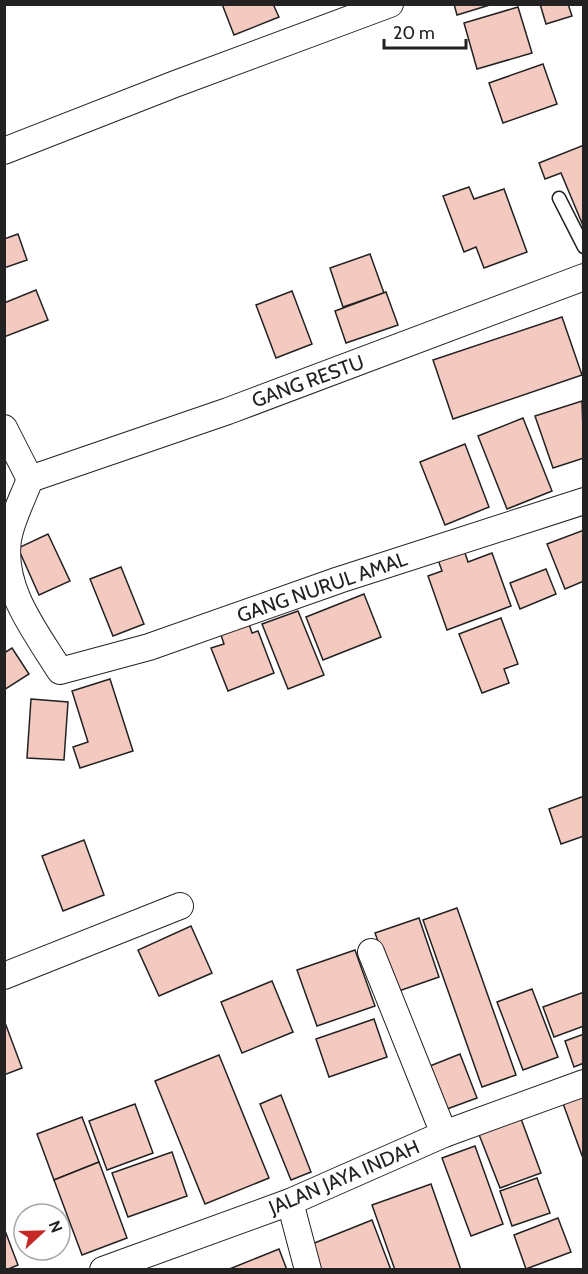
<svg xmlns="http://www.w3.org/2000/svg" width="588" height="1274" viewBox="0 0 588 1274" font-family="Cabin,sans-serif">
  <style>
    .building { fill: #f3c9c0; stroke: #222; stroke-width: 1.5 }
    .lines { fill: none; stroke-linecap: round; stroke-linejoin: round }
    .service-casing { stroke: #222; stroke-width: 15 }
    .minor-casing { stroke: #222; stroke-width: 28 }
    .service { stroke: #fff; stroke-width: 12 }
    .minor { stroke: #fff; stroke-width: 26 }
    .labels { text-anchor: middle; stroke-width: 4.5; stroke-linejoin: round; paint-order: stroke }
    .street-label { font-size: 20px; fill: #222; stroke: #fff }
  </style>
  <rect width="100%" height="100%" fill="#fff"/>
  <g class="building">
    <path d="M222,4H273L279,17L234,35Z"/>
    <path d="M454,4H493L457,15Z"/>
    <path d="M540,4H568L572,16L546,24Z"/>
    <path d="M518,7L532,53L477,69L464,23Z"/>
    <path d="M543,64L557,104L503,123L489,83Z"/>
    <path d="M584,145V228L561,173L545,179L539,163Z"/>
    <path d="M469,187L474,199L504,189L527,252L484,268L476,247L464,252L443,196Z"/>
    <path d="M18,234L27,260L4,268V239Z"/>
    <path d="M370,254L384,293L343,307L330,268Z"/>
    <path d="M36,290L48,320L4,337V303Z"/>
    <path d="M292,291L312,344L276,358L256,305Z"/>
    <path d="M386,292L398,325L346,343L335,311Z"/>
    <path d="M562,317L582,375L453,419L433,360Z"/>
    <path d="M582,401L584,458L553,468L535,416Z"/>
    <path d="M523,418L552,491L507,509L478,436Z"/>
    <path d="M465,444L489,507L445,525L420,462Z"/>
    <path d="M584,530V581L565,589L547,544Z"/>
    <path d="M48,534L70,581L39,595L18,548Z"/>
    <path d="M462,544L468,562L492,553L511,606L447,630L428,576L442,571L436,554Z"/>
    <path d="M121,567L144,624L113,636L90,579Z"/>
    <path d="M546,569L556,594L520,609L510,583Z"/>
    <path d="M364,594L381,637L323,660L306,617Z"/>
    <path d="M298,611L324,675L288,689L262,624Z"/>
    <path d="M501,618L518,664L504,669L509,683L482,693L459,634Z"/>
    <path d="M248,621L252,633L258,631L274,673L228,691L211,648L224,644L220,632Z"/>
    <path d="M12,648L29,674L4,690V653Z"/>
    <path d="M110,679L133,751L80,768L73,747L88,742L72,691Z"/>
    <path d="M31,699L68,702L64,760L27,758Z"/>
    <path d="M584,796V836L561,844L549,809Z"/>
    <path d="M84,840L104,895L63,911L42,856Z"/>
    <path d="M457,908L516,1075L482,1087L423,920Z"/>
    <path d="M419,918L439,977L396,992L375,933Z"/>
    <path d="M191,926L212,973L159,996L138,950Z"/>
    <path d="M355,950L375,1006L317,1026L297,970Z"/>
    <path d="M272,981L293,1032L242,1053L221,1002Z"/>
    <path d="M532,989L558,1057L523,1070L497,1002Z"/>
    <path d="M584,992V1026L554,1037L543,1007Z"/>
    <path d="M374,1019L387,1057L329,1077L316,1039Z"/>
    <path d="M4,1020L22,1068L4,1075Z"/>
    <path d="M584,1034V1063L574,1067L565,1041Z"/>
    <path d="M460,1054L477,1098L447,1109L430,1066Z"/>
    <path d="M219,1055L269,1178L205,1204L155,1081Z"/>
    <path d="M584,1090V1161L561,1098Z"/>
    <path d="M281,1095L311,1172L291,1180L260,1104Z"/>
    <path d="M135,1104L153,1153L107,1170L89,1121Z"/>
    <path d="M520,1116L541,1173L500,1188L478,1132Z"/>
    <path d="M82,1117L99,1162L54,1180L37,1134Z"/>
    <path d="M475,1146L503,1224L471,1236L442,1158Z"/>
    <path d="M172,1152L187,1196L128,1217L112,1173Z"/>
    <path d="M99,1162L127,1238L82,1255L54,1180Z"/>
    <path d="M537,1178L550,1213L512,1226L500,1191Z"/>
    <path d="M431,1184L461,1270H395L372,1205Z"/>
    <path d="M558,1218L571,1252L526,1269L514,1235Z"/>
    <path d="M372,1220L391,1270H316L307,1246Z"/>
    <path d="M4,1228L18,1265L6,1270H4Z"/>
    <path d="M279,1249L287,1270H227Z"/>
  </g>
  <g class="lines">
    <defs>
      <path id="service" d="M559,198L584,247"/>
      <g id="minor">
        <path d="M4,151L175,84L390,4"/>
        <path d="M4,428L30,479C23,498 11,520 8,540C1,589 36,632 60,671L149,647L339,580L584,501"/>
        <path d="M30,479L228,411L584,277"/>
        <path d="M371,952L444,1134"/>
        <path d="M4,976L180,906"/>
        <path d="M290,1202L308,1270"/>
        <path d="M103,1270L290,1202L444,1134L584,1083"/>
      </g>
    </defs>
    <use href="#service" class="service-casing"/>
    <use href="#minor" class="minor-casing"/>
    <use href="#service" class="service"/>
    <use href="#minor" class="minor"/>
  </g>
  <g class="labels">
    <g class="street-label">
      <text transform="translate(308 381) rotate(-20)" y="7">GANG RESTU</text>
      <text transform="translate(322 587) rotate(-19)" y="7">GANG NURUL AMAL</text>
      <text transform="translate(344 1177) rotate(-23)" y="7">JALAN JAYA INDAH</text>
    </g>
  </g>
  <rect width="588" height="1274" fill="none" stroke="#222222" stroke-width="12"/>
  <g transform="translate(42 1232) rotate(68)"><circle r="28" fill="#ffffff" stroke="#a7a7a7" stroke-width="1.5"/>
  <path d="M0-4.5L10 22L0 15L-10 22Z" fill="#c62828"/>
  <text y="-9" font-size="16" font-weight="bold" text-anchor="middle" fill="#222222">N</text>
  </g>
  <path d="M384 39v9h82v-9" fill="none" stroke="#222222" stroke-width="3"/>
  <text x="393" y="39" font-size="18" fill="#222222" stroke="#ffffff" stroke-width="4.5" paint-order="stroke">20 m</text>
</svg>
